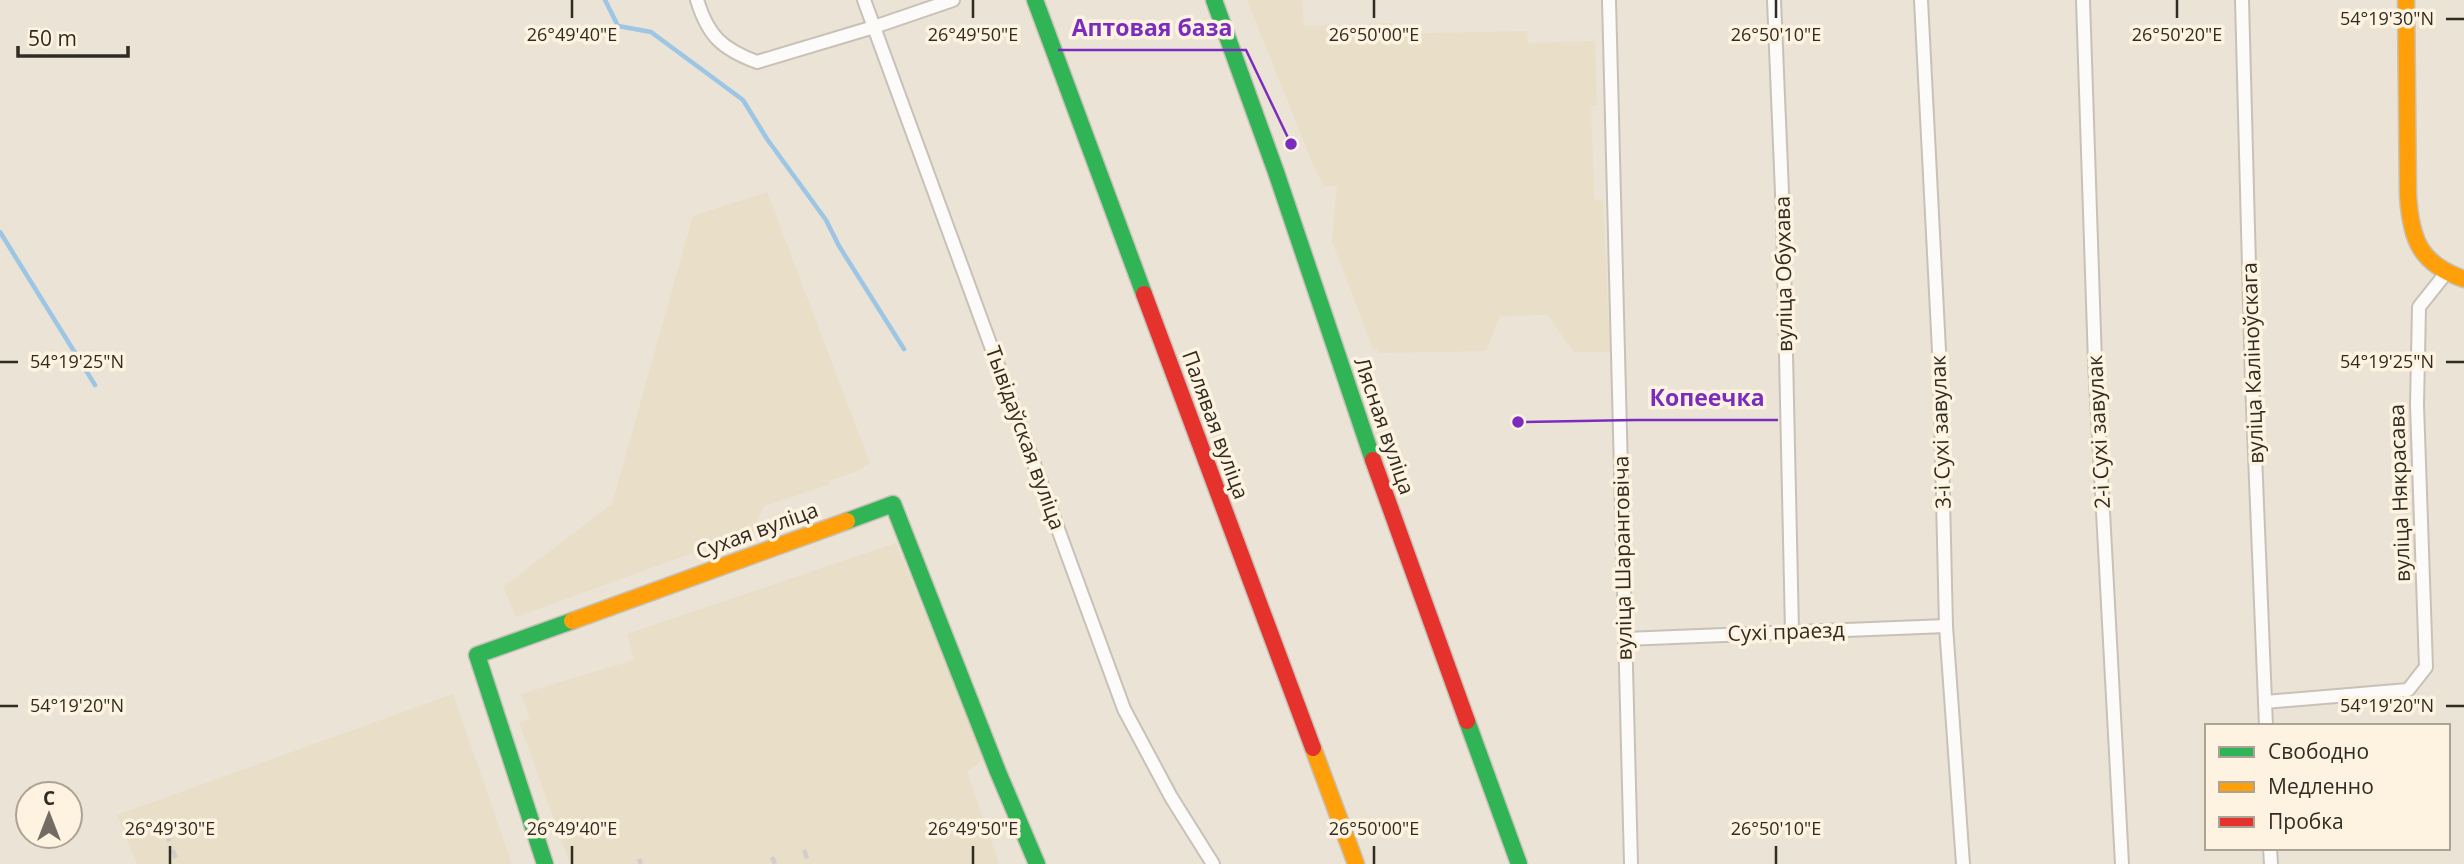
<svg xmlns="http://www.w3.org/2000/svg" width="2464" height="864" viewBox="0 0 2464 864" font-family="'Open Sans',sans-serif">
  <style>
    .built { fill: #e9dec7 }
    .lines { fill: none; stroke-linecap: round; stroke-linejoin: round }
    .stream { stroke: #9dc6e5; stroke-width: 4.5 }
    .street-casing { stroke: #c7c1b7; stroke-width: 16 }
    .fast-casing { stroke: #c7c1b7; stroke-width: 19 }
    .slow-casing { stroke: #c7c1b7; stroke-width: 19 }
    .jam-casing { stroke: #c7c1b7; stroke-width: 19 }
    .street { stroke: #fcfbf9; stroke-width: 12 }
    .fast { stroke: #30b455; stroke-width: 16 }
    .slow { stroke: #ff9f0a; stroke-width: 16 }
    .jam { stroke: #e5322d; stroke-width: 16 }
    .rail { stroke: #d0cfca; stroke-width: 4.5; stroke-dasharray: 9 9; stroke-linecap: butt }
    .ticks { fill: none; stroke: #312c23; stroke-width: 2.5 }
    .labels { text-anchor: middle; stroke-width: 7; stroke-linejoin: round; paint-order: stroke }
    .street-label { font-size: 21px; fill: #312c23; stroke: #fef3e0 }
    .ticks-label { font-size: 18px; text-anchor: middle; fill: #312c23; stroke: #fef3e0; stroke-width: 7; stroke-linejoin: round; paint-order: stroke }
    .leader { fill: none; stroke: #7b2cbf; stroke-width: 2.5 }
    .callout-dot { fill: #7b2cbf; stroke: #fef3e0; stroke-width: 2.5 }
    .callout-label { font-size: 23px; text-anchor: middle; font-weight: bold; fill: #7b2cbf; stroke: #fef3e0; stroke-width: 7; stroke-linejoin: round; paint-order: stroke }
  </style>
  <rect width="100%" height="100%" fill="#eae3d6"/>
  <g class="built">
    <path d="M1247,0H1302L1304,26L1392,23V34L1527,31L1528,43L1595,41L1597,106H1591L1594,199L1603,201L1610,352H1574L1547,315L1500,316L1486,351L1378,353V350L1373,349L1332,241L1337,186H1324L1314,167Z"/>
    <path d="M767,192L870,463L862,469L829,481L830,484L764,506L753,531L516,617L503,587L612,504L693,216Z"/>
    <path d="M896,543L985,758L967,772L999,864H570L519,722L530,719L521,694L634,660L627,634Z"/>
    <path d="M453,694L512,864H137L117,815Z"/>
  </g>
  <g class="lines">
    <g class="stream">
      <path d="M605,0L618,26L651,32L743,100L767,139L826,220L839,246L904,349"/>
      <path d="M0,232L95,385"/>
    </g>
    <defs>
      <g id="street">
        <path d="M697,0C708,36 722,49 757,62L874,27L953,0"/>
        <path d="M864,0L1124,709L1171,797L1213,864"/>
        <path d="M1609,0L1631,864"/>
        <path d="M1774,0L1783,217L1792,631"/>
        <path d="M1921,0L1940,370L1946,626L1963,864"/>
        <path d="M2083,0L2095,363L2122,864"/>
        <path d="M2242,0L2252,381L2266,726"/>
        <path d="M1625,639L1946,626"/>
        <path d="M2265,702L2408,690L2426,667L2417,405L2419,307L2446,273"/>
        <path d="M2270,848L2271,864"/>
      </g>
      <g id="fast">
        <path d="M1035,0L1144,294"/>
        <path d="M1214,0L1276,172L1373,460"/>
        <path d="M847,521L893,504L998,772L1037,864"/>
        <path d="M1467,721L1519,864"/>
        <path d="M545,864L477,655L572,621"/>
      </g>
      <g id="slow">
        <path d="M2406,0L2408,196C2411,240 2420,264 2464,279"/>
        <path d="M572,621L847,521"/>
        <path d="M1313,748L1356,864"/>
      </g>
      <g id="jam">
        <path d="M1144,294L1313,748"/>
        <path d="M1373,460L1467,721"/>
      </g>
    </defs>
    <use href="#street" class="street-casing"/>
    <use href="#fast" class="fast-casing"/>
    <use href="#slow" class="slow-casing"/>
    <use href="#jam" class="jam-casing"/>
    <use href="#street" class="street"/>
    <use href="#fast" class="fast"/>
    <use href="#slow" class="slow"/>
    <use href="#jam" class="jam"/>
    <g class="rail">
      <path d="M166,833L178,864"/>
      <path d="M804,850L809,864"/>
      <path d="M772,857L775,864"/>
      <path d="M639,859L641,864"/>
    </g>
  </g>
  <path class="ticks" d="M572,0V18M973,0V18M1374,0V18M1776,0V18M2177,0V18M2446,19H2464M0,362H18M2446,362H2464M0,706H18M2446,706H2464M170,846V864M572,846V864M973,846V864M1374,846V864M1776,846V864"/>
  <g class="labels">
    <g class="street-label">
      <text transform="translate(1784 274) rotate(-91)" y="7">вуліца Обухава</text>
      <text transform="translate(2253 363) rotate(-92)" y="7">вуліца Каліноўскага</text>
      <text transform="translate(1215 425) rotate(70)" y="7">Палявая вуліца</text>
      <text transform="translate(1384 426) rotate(71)" y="7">Лясная вуліца</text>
      <text transform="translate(1941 432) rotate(-92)" y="7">3-і Сухі завулак</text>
      <text transform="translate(2099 432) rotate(-93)" y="7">2-і Сухі завулак</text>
      <text transform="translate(1025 438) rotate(70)" y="7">Тывідаўская вуліца</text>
      <text transform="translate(2400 493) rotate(-92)" y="7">вуліца Някрасава</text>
      <text transform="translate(757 531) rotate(-20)" y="7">Сухая вуліца</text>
      <text transform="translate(1623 558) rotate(-91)" y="7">вуліца Шаранговіча</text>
      <text transform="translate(1786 632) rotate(-2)" y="7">Сухі праезд</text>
    </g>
  </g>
  <g class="ticks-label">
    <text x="2387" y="25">54°19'30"N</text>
    <text x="572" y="41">26°49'40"E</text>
    <text x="973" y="41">26°49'50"E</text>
    <text x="1374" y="41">26°50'00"E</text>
    <text x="1776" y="41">26°50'10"E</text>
    <text x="2177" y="41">26°50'20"E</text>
    <text x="77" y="368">54°19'25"N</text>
    <text x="2387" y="368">54°19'25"N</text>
    <text x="77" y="712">54°19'20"N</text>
    <text x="2387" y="712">54°19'20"N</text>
    <text x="170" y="835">26°49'30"E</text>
    <text x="572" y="835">26°49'40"E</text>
    <text x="973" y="835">26°49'50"E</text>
    <text x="1374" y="835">26°50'00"E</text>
    <text x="1776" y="835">26°50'10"E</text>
  </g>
  <path class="leader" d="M1291 144L1246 50H1058M1518 422L1635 420H1778"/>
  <g class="callout-dot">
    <circle cx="1291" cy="144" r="7"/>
    <circle cx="1518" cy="422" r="7"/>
  </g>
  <g class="callout-label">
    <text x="1152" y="36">Аптовая база</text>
    <text x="1707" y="406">Копеечка</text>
  </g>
  <rect x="2205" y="724" width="245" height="126" fill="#fef3e0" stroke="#aca394" stroke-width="2"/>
  <rect x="2219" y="747" width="35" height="10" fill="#30b455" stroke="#aca394" stroke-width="2"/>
  <text x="2268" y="759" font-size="21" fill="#312c23">Свободно</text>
  <rect x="2219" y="782" width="35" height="10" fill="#ff9f0a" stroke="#aca394" stroke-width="2"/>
  <text x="2268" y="794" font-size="21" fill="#312c23">Медленно</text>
  <rect x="2219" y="817" width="35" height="10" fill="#e5322d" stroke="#aca394" stroke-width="2"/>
  <text x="2268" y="829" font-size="21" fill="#312c23">Пробка</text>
  <g transform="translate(49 815)"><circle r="33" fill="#fef3e0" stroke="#aca394" stroke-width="2"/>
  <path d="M0-5L12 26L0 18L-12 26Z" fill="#726c62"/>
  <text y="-10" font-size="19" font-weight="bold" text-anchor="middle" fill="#312c23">С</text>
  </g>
  <path d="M18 46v10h110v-10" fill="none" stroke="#312c23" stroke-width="3.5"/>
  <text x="28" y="46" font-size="21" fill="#312c23" stroke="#fef3e0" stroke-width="5" paint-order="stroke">50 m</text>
</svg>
